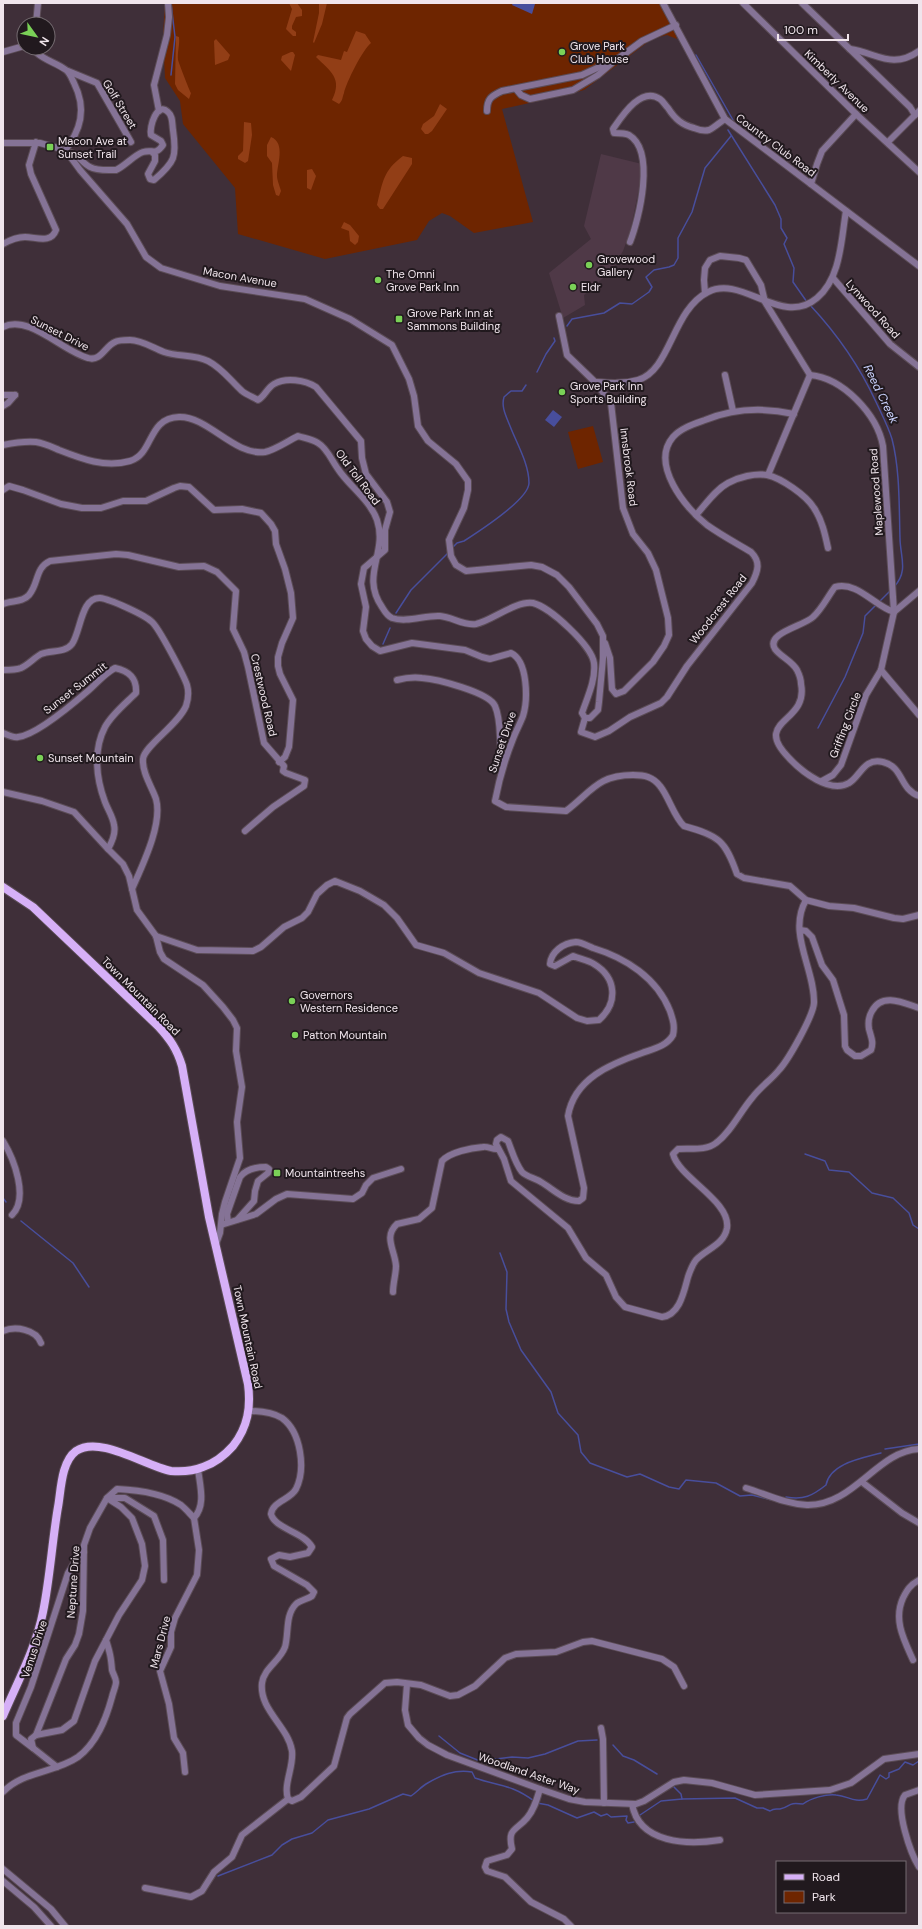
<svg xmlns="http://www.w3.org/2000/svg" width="922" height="1929" viewBox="0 0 922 1929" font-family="'DM Sans',sans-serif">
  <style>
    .built { fill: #4f3947 }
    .green { fill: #6e2500 }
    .forest { fill: #923e16 }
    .water { fill: #484e9c }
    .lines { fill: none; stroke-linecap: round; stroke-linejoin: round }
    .stream { stroke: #484e9c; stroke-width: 1.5 }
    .minor-casing { stroke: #5b4c56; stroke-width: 8 }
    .major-casing { stroke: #5b4c56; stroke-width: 10 }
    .minor { stroke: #857396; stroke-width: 6 }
    .major { stroke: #d6b0f7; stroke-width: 8 }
    .poi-dot { fill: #7ad157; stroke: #21191e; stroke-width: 1.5 }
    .labels { text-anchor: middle; stroke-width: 4; stroke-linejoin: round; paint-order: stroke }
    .poi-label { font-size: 11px; fill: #f0e5ec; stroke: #21191e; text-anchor: start }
    .street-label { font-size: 11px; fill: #f0e5ec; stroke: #21191e }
    .water-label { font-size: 12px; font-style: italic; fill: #cad2fe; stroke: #21191e }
  </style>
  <rect width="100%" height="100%" fill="#3f2f39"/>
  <path class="built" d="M601,154L642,164L641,179L630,232L623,251L612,270L584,295L585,305L563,318L549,273L591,239L584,226Z"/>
  <g class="green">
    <path d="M165,3H667L677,39L667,35L652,39L584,90L570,94L502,109L533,222L474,233L450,216L442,213L429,221L417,240L325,259L238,234L235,188L183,124L180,101L165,78L163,36Z"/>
    <path d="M593,426L603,462L578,469L568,432Z"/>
  </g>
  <g class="forest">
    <path d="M289,3H297L302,10V16L296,17L292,26V29L296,32V36H293L286,29L292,9Z"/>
    <path d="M319,3H327L322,24L314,43L313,42L319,13Z"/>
    <path d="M356,31L365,34L371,43C363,49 346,83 344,93C342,98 343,100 339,104L332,100C343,78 330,71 316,57L318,55L341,60L344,51L347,52Z"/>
    <path d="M176,36L179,37C180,45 177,52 178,60C179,63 189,90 191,93L189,99L178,90L175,84Z"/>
    <path d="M216,39L230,55L228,60L215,65L214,41Z"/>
    <path d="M291,52H293L295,55L291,71L281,60L282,56Z"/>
    <path d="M440,104L447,109L432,131L428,134H425L421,129L423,124L434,116Z"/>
    <path d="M244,122L251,123L252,135L248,161L245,163L238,159V156L243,151Z"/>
    <path d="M271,137C286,143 277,165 277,176C277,180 280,187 281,191L279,196L276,195L273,185L272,163L267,156V145Z"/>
    <path d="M403,156L412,158V164L383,209H380L377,205C383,181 383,171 403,156Z"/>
    <path d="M312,169L316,176L311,190L307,188V170Z"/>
    <path d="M344,222L350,225L359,236L358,242L355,245L350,241L349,231L341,228Z"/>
  </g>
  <g class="water">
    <path d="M513,3H535V4L532,14L512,5Z"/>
    <path d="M553,410L562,417L554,427L545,420Z"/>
  </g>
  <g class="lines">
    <g class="stream">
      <path d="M171,3L175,37L171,75"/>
      <path d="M696,55L733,120"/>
      <path d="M728,130L775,205L781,219V228L787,238L784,244L794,268L793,282L807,302"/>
      <path d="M810,305C838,335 859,365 876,402C882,415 888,426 892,439C900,470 899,506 900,538C900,556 909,571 894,587"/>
      <path d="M567,326L572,319L604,313L620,303L632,304L649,292L652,287L646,277L654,270L669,267L674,265L678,258V238L692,212L705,168L731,136"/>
      <path d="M537,372L546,354L555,341L554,338"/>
      <path d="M452,548L457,543L464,541C478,532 529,499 529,483C529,464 517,444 510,426C506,416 501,407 504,397L511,391H522L526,385"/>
      <path d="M879,602L890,591"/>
      <path d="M396,613L411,590L448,553"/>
      <path d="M383,644L390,628"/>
      <path d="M818,728L845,677L863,633L865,616L876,605"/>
      <path d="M805,1154L825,1161L829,1170L849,1172L872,1193L893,1198L909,1213L913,1225L919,1229"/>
      <path d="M3,1198L6,1202"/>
      <path d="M21,1221L73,1263L89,1287"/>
      <path d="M500,1253L507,1272L506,1309L509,1322L521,1350L551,1392L558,1413L578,1435L581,1452L590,1463L627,1477L640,1474L669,1487L679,1489L686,1480L716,1483L740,1496L752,1495L772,1500"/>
      <path d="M885,1449L919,1444"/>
      <path d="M786,1497C804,1500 812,1496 826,1485C830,1463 863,1458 881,1453"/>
      <path d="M439,1736L460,1753L480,1761L512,1757L528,1758L545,1754L578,1741L597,1740"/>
      <path d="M613,1745L623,1756L634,1760L657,1774"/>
      <path d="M674,1787L681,1794L682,1799"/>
      <path d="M537,1803L548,1805L577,1818L594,1812L601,1816L607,1814L611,1817L627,1816L626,1820L628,1823L634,1822"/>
      <path d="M640,1815L661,1801L682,1799L735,1798L757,1808H763L770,1811C774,1808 775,1809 780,1809C792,1806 787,1802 803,1804C811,1798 826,1794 836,1795C849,1796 853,1803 867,1799L880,1775L886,1779L889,1777V1773L899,1769L905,1762L913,1765L919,1761"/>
      <path d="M218,1876L272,1855L282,1845L292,1839L312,1833L328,1820L369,1809L403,1794L411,1796C417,1792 421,1787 426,1784C441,1775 455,1769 472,1772L475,1778C498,1786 511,1784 534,1801"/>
    </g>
    <defs>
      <g id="minor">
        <path d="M663,3L725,119L919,266"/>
        <path d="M743,3L856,114L919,172"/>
        <path d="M802,3L910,107L915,115"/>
        <path d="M36,24L38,3"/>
        <path d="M36,48L37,53C46,61 57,63 66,70C70,73 72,79 74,83C87,109 81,130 64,152"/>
        <path d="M850,49C877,53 892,70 919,51"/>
        <path d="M3,52L24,46"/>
        <path d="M68,71L97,83L131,142"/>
        <path d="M516,89L521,95L530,99L573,90L598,75L612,63"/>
        <path d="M159,111L154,85L167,35L169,17L168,3"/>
        <path d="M487,111C487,99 491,96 502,91L582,75L619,58L642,41L676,25"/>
        <path d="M888,142L919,111"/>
        <path d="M3,143H40L58,148L69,155L80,170L127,224L146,257L161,268L220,286L305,299L350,319L392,345L409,379L414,396L418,426L428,441L456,464L468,481V490L464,508L449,540L451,556L456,565L466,571L531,565L542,567L557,575L569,587L597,624L603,636V658L599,702L598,710L590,718H585"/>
        <path d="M69,155L71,153C79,155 83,164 90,167C97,171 108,170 116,170C125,166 134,155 143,152C153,149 155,156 163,145L161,141L151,135C149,127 157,101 168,112C173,116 172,124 173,130C177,157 175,162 154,180L150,179L148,174L155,161V155L153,153"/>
        <path d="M811,184L817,164L822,151L856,114"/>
        <path d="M630,242C639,219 656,151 629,135C625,133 618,133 614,133L613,129C622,116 641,86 660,99C663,101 665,105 668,108C675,119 682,125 694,128C699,130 705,131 709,130C714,128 720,122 725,119"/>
        <path d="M3,244C10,240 17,237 25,237C36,237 51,244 56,230L31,174L29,165L36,142"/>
        <path d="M833,278L890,344L919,367"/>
        <path d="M705,293L704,280L705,268L710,260L720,256L739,258L746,260L761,285L765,302L810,375C843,378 877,414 883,446L894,612C874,606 858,581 835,587C828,596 822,609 813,617C804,626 765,633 775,649C781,657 792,661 797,670C799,674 801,679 801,684C809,724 751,719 789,758C802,772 830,794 849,783C860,777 864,757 883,762C904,767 899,789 919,796"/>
        <path d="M559,316L567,355L595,382L611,403L623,508L633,534L648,553L656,570L668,618L669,635L664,646L653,662L624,691L616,694L612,689L610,658L605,643"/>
        <path d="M3,327C29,314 62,351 88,358C101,362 105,346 115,342C118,340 126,340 130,340C142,340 153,348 164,352C178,357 194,354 208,361C222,368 231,381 242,391C247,395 253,397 258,400C265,396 267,388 274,384C286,377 305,380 316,387L361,441L362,458L366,474L387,502L390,512L385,530V550L364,568L361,584L366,607L363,631L366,639L372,646L380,651L412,643L465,650L482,657L490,659L511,653C528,661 528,700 523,716C520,724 516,731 513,739C505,759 499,780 495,801L506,807L566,811C592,791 598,775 633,775C645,775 653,777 660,786C669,797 674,817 684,826C719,836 725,840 737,874L744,878L790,886L806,900L829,906L854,908L894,918L903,919L919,915"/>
        <path d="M725,375L733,411"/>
        <path d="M595,382C610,383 624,384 638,380C671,370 672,310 708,292C742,274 782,328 817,298C841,278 841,240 846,211"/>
        <path d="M3,395H15"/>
        <path d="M3,406L8,403L15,395"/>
        <path d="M3,445C13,443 26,441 36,442C44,443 52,447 59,450C82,459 105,468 130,461C154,454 147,418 179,417C208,416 234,456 265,452C275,450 288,441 298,436C304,438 312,439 318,443C327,448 332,461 338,469C349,486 370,500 377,520C388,553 360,575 382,607C385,612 387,616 392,618C407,623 425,615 440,616C452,617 464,626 476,624C491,621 517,600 533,603C550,607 592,646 594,663C596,680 587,698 582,713L585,718"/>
        <path d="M768,475L810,375"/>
        <path d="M3,490L9,486L23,490L61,504L82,508H101L123,501H146L174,488L180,486L189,487L214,510L242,509L261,513L271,524L275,531L276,544L285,569L291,593L293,618L282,643L278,657V666L280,674L293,700L289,747L285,757L279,762"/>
        <path d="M696,515C706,504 715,490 728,483C739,477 755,473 767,475C781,478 806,495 814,508C822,520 825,534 828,548"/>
        <path d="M3,604C12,600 22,603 29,595C39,583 35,568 50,561L116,554L128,555L179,567L204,566L217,572L236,591L233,629L244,652L248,667L264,743L284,766L283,771L286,773L305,780L304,786L273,807L245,831"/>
        <path d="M3,670C8,670 16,670 21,668C28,665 34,658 41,654C51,650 65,653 72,644C81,631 81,597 100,598C110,599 145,615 152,622C159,628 184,676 187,685C189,692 188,700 186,706C178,725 144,746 143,759C142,773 152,787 156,799C163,824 142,866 132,889"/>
        <path d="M881,670L919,715"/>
        <path d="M397,680C405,678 414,677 422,678C436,679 489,692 495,706C503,724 497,745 504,763"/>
        <path d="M585,718L581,732L595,737L609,731L630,717L661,703L667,697L687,666L752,583C758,571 761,562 751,552C736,543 721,535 707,525C685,508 650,464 673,437C681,428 694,424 705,420C735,408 763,407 794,414"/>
        <path d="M3,733C8,735 13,738 18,737C37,735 74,703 89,690C98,682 104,674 115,668C129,671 137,678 136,693C126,703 112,714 105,727C93,750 96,778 105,802C108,810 113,817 114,825C116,833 112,842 108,849L123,864L129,876L137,910L156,936L160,952L164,959L203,985L223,1007L233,1020L237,1028L236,1051L242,1087L237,1122L240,1158L225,1202L222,1214L220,1233L216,1244"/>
        <path d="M822,781L833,775L841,765L866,695L881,670L894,612L919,591"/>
        <path d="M3,792L42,801L74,812L108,849"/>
        <path d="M800,930L806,931L812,937L822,965L833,980L844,1015L845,1046L847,1050L855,1056H861L871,1050C874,1042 871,1037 869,1029C868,1023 869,1016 872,1011C882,992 904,1003 919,1008"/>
        <path d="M156,936L197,950L253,951L261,947L284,927L302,918L308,912L317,894L327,885L335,881L360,891L384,905L397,918L416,945L444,953L479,973L539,993L577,1018L587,1021L599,1020C618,1003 617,978 594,964C588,960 580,959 573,956L555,966L550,964C551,952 563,943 576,942C581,942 588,946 593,948C626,958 657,978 670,1011C673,1020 675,1026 673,1035C667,1046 653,1049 642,1053C610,1064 574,1079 568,1116L584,1188L583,1198L579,1201C564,1201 553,1189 541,1182C535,1178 527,1177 522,1172C515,1163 512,1151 508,1141L501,1137L497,1140L496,1144L504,1159L511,1181L568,1228L586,1258L606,1275L616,1297L625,1307L662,1317C680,1315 684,1291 688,1277C690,1271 692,1265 696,1260C706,1249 724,1245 727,1228C731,1201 679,1178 673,1154L678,1149C690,1148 706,1151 716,1143C731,1132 740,1112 752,1098C760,1087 771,1080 779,1070C789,1059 813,1016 814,1003C815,969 787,933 806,900"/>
        <path d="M3,1141C14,1159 29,1198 12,1215"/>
        <path d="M228,1222L227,1214L240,1177C246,1169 257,1167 266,1167L269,1169L268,1173L258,1181L255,1191L254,1201L238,1219"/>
        <path d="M221,1225L256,1214L276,1199L287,1194L353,1199L362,1193L366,1185L373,1178L401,1169"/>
        <path d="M393,1292C393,1283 396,1274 396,1266C395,1250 383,1237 397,1224L419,1219L432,1208L442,1161C450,1152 471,1148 483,1147C488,1146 493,1150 498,1149"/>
        <path d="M3,1331C15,1326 36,1329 41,1343"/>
        <path d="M249,1411C260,1411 272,1412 282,1418C301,1432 306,1469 296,1489C290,1500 273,1501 271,1514C275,1529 304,1532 312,1547L308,1553L290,1557L279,1555L271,1559L274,1566L307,1585L314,1592L312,1596C308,1599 300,1600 296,1604C285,1615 289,1633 285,1647C280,1661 264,1668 262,1683C259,1710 288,1726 292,1751C294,1767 283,1784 288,1799"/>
        <path d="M862,1482L902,1513L919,1523"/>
        <path d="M746,1488C766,1494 785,1504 807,1505C854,1506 877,1451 919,1449"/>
        <path d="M194,1518C206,1505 200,1486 198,1469"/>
        <path d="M913,1660C904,1640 893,1620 903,1598C907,1590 910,1585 919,1580"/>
        <path d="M407,1684L405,1710L408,1725L419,1738L428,1745L447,1755L540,1789L569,1799L585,1802L636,1804L644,1801L674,1782L684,1780L712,1783L755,1795L830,1790L851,1783L884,1759L919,1754"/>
        <path d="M601,1728L603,1739L604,1803"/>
        <path d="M36,1735L66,1659L75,1645L79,1634L83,1611L84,1545L90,1528L107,1498H125L154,1516L163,1540L164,1580"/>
        <path d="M33,1748L16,1735V1723L31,1687L68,1573L76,1560L84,1552"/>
        <path d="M57,1767L33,1748L31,1739L36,1735L62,1730L74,1721L95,1661L106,1640"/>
        <path d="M185,1772L183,1753L174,1738L169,1704L160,1671L171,1647V1632L175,1618L197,1575L199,1550L194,1518"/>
        <path d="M540,1789C537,1799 534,1810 527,1818C516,1831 507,1828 512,1849L507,1855L487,1861L485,1867L487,1871L505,1877L531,1902L564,1919L571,1926"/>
        <path d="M919,1790L905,1795C894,1808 911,1854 919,1867"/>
        <path d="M3,1792C23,1771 55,1773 78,1757C97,1743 106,1719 112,1697C113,1692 116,1686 116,1682C116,1678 113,1674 112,1670C111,1657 110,1653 106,1640L119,1615L142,1580L145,1566L142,1544L132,1518L121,1507L107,1498L117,1489C138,1490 163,1493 181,1505C186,1509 190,1514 194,1518"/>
        <path d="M288,1799L292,1801L301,1797L334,1766L347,1718L350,1714L385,1683L397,1682L421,1685L450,1696L458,1695L475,1686L505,1658L516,1654L556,1652L583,1642L592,1641L662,1659L674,1667L684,1686"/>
        <path d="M632,1804C639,1844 688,1845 720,1840"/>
        <path d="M3,1869L51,1909L65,1926"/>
        <path d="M3,1881L34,1907L51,1926"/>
        <path d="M145,1888L191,1897L202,1891L214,1872L232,1857L242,1835L288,1799"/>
      </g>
      <path id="major" d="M3,887L33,907L158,1026C170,1039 177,1049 182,1066L209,1217L248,1384C251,1407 248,1427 233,1446C225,1455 215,1463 203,1467C193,1471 182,1472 171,1471C145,1466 100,1435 76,1451C61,1462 61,1491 58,1507C52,1542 50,1578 43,1612C36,1648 17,1683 3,1716"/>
    </defs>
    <use href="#minor" class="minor-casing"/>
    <use href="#major" class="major-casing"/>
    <use href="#minor" class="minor"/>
    <use href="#major" class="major"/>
  </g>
  <g class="poi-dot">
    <circle cx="562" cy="52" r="4"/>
    <rect x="46" y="143" width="8" height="8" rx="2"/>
    <circle cx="589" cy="265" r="4"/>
    <circle cx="378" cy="280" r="4"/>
    <circle cx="573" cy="287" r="4"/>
    <rect x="395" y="315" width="8" height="8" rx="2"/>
    <circle cx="562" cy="392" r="4"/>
    <circle cx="40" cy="758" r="4"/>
    <circle cx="292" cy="1001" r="4"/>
    <circle cx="295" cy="1035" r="4"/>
    <rect x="273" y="1169" width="8" height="8" rx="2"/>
  </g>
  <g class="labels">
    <g class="poi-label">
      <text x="570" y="50">Grove Park<tspan x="570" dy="13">Club House</tspan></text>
      <text x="58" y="145">Macon Ave at<tspan x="58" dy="13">Sunset Trail</tspan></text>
      <text x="597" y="263">Grovewood<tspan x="597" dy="13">Gallery</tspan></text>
      <text x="386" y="278">The Omni<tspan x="386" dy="13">Grove Park Inn</tspan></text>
      <text x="581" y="291">Eldr</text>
      <text x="407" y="317">Grove Park Inn at<tspan x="407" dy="13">Sammons Building</tspan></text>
      <text x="570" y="390">Grove Park Inn<tspan x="570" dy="13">Sports Building</tspan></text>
      <text x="48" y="762">Sunset Mountain</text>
      <text x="300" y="999">Governors<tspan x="300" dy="13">Western Residence</tspan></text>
      <text x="303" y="1039">Patton Mountain</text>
      <text x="285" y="1177">Mountaintreehs</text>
    </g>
    <g class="street-label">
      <text transform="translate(837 81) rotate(44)" y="4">Kimberly Avenue</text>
      <text transform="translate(120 104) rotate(59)" y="4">Golf Street</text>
      <text transform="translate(776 145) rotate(37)" y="4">Country Club Road</text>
      <text transform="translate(240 277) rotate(10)" y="4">Macon Avenue</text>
      <text transform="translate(873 309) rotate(48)" y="4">Lynwood Road</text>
      <text transform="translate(60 333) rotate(27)" y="4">Sunset Drive</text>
      <text transform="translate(629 467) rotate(83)" y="4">Innsbrook Road</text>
      <text transform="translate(358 477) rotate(53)" y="4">Old Toll Road</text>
      <text transform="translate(876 492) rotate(-94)" y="4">Maplewood Road</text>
      <text transform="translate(718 609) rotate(-52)" y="4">Woodcrest Road</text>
      <text transform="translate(75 688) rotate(-38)" y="4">Sunset Summit</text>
      <text transform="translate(264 695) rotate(77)" y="4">Crestwood Road</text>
      <text transform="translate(845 725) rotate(-69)" y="4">Griffing Circle</text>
      <text transform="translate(502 742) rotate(-71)" y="4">Sunset Drive</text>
      <text transform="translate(141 996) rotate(45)" y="4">Town Mountain Road</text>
      <text transform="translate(248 1337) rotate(78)" y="4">Town Mountain Road</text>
      <text transform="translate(73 1582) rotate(-86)" y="4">Neptune Drive</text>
      <text transform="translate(160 1642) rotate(-76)" y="4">Mars Drive</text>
      <text transform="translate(34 1649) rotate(-72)" y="4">Venus Drive</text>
      <text transform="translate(529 1773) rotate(19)" y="4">Woodland Aster Way</text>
    </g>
    <g class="water-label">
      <text transform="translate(881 394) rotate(64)" y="4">Reed Creek</text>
    </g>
  </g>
  <rect width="922" height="1929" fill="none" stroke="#f0e5ec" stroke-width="8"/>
  <rect x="776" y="1861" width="130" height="52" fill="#21191e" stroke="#746b70"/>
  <rect x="784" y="1874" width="20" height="6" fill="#d6b0f7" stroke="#746b70"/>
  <text x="812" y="1881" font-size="12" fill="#f0e5ec">Road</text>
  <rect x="784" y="1891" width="20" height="12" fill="#6e2500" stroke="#746b70"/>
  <text x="812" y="1901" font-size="12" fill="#f0e5ec">Park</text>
  <g transform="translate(36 36) rotate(123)"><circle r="19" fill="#21191e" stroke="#746b70"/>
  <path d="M0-3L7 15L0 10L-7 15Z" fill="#7ad157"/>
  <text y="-6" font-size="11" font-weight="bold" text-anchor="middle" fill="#f0e5ec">N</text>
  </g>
  <path d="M778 34v6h70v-6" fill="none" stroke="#f0e5ec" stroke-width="2"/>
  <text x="784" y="34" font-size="12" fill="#f0e5ec" stroke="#21191e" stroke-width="3" paint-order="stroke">100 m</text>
</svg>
